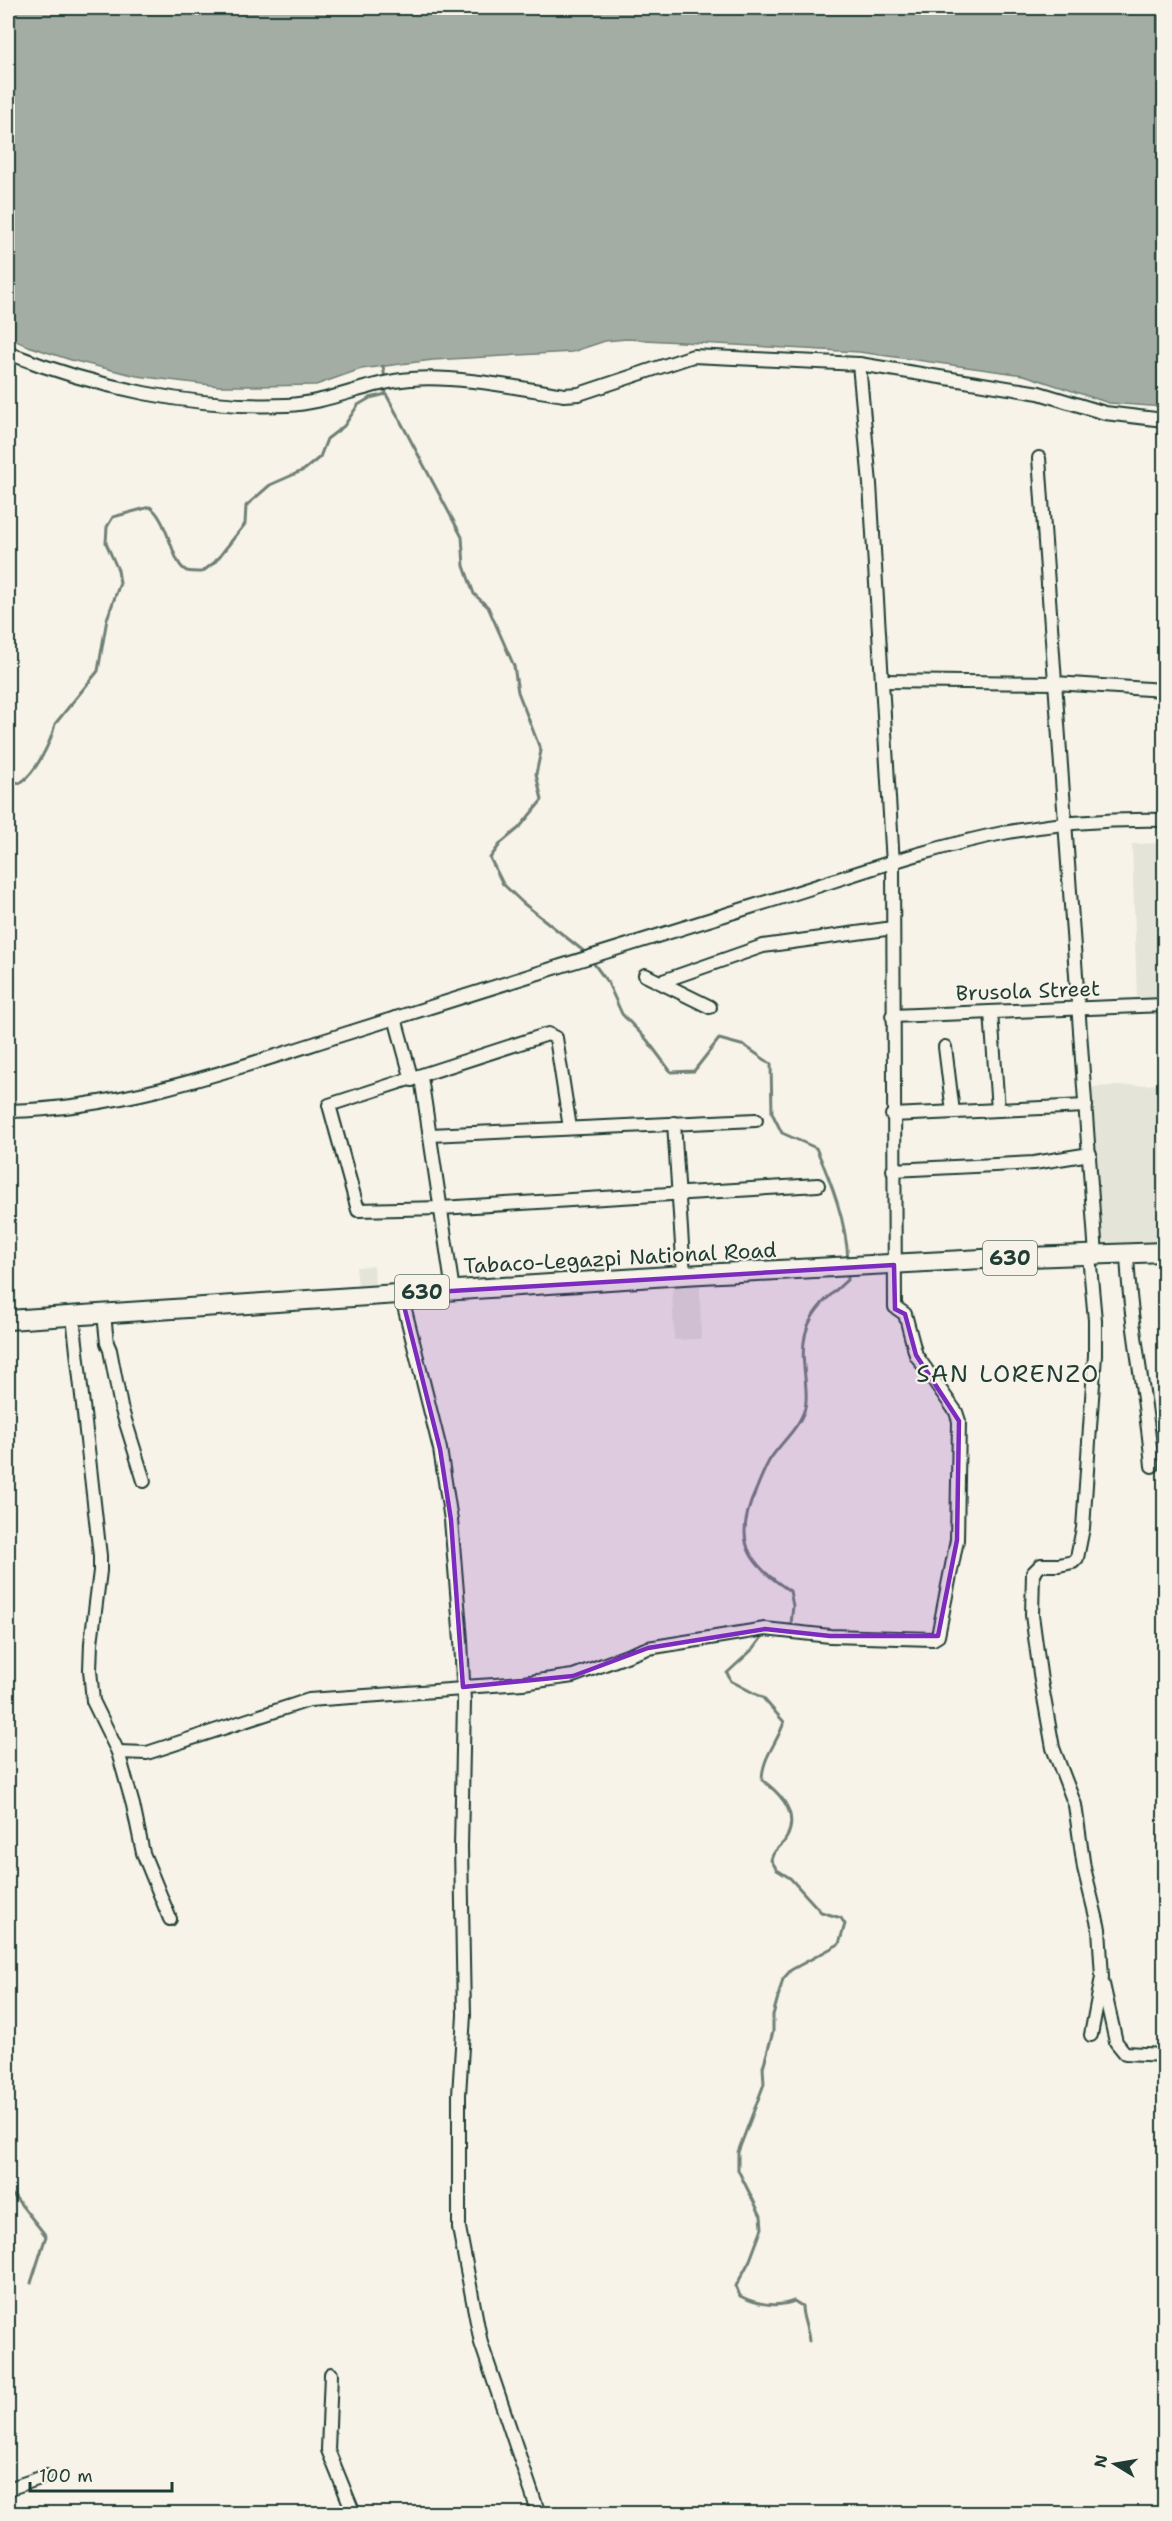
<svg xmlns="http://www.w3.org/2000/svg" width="1172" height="2521" viewBox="0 0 1172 2521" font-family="'Shantell Sans',sans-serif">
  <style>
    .built { fill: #e5e4d9 }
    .water { fill: #a4ada3; stroke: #6f8077; stroke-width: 1.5 }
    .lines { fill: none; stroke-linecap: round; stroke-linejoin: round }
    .stream { stroke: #6f8077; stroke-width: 3 }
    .minor-casing { stroke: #1f3d34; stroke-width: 16 }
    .primary-casing { stroke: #1f3d34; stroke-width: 22 }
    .minor { stroke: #f7f3e8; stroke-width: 12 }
    .primary { stroke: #f7f3e8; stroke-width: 18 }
    .marked { fill: #7b2cbf; fill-opacity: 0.2; stroke: #7b2cbf; stroke-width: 4.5; stroke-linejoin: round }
    .labels { text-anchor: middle; stroke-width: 4.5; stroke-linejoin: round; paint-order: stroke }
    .shield { fill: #f7f3e8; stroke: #60746a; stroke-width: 1.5 }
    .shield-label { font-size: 20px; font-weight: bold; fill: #1f3d34 }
    .street-label { font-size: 21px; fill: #1f3d34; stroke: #f7f3e8 }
    .quarter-label { font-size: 24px; letter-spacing: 1.5px; fill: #1f3d34; stroke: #f7f3e8 }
  </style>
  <rect width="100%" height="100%" fill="#f7f3e8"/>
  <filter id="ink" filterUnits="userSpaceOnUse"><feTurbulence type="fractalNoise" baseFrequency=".0167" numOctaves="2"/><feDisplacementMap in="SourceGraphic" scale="12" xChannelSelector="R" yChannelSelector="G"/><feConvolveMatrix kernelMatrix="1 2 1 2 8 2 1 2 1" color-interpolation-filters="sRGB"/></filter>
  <g filter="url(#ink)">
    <g class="built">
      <path d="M1164,843V1000H1137L1132,844Z"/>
      <path d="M1164,1084V1242L1101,1245L1091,1087Z"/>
      <path d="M374,1266L375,1285L358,1286L356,1267Z"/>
      <path d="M700,1285L701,1339L674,1340L672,1286Z"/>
    </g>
    <path class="water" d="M8,8H1164V407L1109,403L1024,375L859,352L627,339L605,341L572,352L433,360L361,369L316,385L258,386H219L137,376L71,360L25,345L8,337Z"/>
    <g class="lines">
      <g class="stream">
        <path d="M383,366L385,379"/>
        <path d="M385,385L386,394L462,537L464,566L474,594L488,607L514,666L518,692L541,751L536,774L542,800L519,828L501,843L490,858L503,884L523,903L586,953"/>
        <path d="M8,781L20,783C36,773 51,742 55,724L98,671L107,619L120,583L118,570L106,543L107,527L113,517L150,507C169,520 172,566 187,571C191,572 197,572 202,572L215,562L245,524L246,506L270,485L304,470L320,457L327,439L344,426L358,405L370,398L386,394"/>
        <path d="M592,961L608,983L622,1014L647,1040L671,1072L694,1071L719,1039L745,1046L771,1064L772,1113L782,1133L816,1148C832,1184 846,1221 848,1260"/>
        <path d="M786,1627L791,1624L793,1606L790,1591C746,1562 733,1540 756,1490C760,1480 764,1470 769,1461C780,1443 799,1429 805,1408C808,1397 805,1379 804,1367C799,1322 817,1307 848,1279V1273"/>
        <path d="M769,1634L762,1637L753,1649L727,1673L731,1681L763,1698L784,1722C778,1742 762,1757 762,1780C780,1793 799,1813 787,1837C782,1848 774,1847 771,1860L777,1870L790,1878L821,1912L841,1918L845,1924L839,1944L791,1970L783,1979L773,2015V2032L763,2067L764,2084L738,2152V2170L761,2216L762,2228L750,2260L736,2286L740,2296C755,2304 777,2308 794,2301L802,2306C802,2319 808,2328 809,2341"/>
        <path d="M8,2192L15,2197L46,2236L31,2283"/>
      </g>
      <defs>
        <g id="minor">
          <path d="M8,353C94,387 194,409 287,405C330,403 368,382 411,379C455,375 519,388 564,395L579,394L693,356L859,364L1039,393L1105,413L1164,420"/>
          <path d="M1039,458L1096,1255"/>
          <path d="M882,681L1055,683L1164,690"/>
          <path d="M645,975L710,1007"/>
          <path d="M660,982L763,946L893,928"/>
          <path d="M991,1012L998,1110"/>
          <path d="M892,1016L1164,1005"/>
          <path d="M395,1018L412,1080"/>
          <path d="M945,1047L953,1112"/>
          <path d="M421,1077L453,1291"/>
          <path d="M8,1111C120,1109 229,1071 335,1037C477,992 618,948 760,904C840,880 922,849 1003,833C1056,823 1110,819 1164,820"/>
          <path d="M892,1115L1086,1106"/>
          <path d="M674,1123L684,1275"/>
          <path d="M570,1128L556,1038L548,1034L329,1105L358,1210L441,1208L818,1185"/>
          <path d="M430,1135L756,1120"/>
          <path d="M893,1170L1034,1163L1090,1154"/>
          <path d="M1127,1254C1130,1326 1146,1395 1152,1466"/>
          <path d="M1089,1255L1095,1320V1355L1083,1528L1077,1558L1073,1562L1059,1565H1041L1033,1573L1032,1615L1041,1681L1053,1748L1075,1805L1084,1868L1099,1929L1102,1977L1091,2035"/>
          <path d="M401,1294L440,1449L451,1520L461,1640L464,1702L461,1847L464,2015L459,2095V2228L481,2343L539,2514"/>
          <path d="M104,1314L107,1343L110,1350L121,1407L144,1481"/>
          <path d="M73,1316L100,1556V1571L91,1643L90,1670L93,1701L118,1752L133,1805L143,1853L170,1919"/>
          <path d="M463,1687L523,1683L573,1676L648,1648L765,1629L830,1636L933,1639L938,1636L957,1540L959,1421L956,1412L916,1355L905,1314L895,1307L893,864L870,484L859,364"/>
          <path d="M118,1752L147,1753L309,1700L463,1689"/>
          <path d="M1103,1984L1116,2042L1125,2053L1164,2055"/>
          <path d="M331,2374L328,2450L354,2514"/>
          <path d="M8,2489L46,2476"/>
        </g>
        <path id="primary" d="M8,1320L684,1275L1001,1258L1164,1252"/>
      </defs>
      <use href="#minor" class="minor-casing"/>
      <use href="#primary" class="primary-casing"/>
      <use href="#minor" class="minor"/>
      <use href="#primary" class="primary"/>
    </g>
  </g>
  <path class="marked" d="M894,1265L895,1309L905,1314L916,1355L959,1421L957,1540L938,1636H830L765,1629L648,1648L573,1676L463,1687L451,1520L440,1449L401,1294Z"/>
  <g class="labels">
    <g class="shield">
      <rect x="983" y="1241" width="54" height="34" rx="4.5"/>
      <rect x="395" y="1275" width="54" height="34" rx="4.5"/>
    </g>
    <g class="shield-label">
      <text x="1010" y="1265">630</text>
      <text x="422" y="1299">630</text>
    </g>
    <g class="street-label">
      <text transform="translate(1028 991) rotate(-2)" y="7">Brusola Street</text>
      <text transform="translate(620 1258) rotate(-3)" y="7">Tabaco-Legazpi National Road</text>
    </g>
    <g class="quarter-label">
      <text x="1008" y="1382">SAN LORENZO</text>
    </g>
  </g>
  <rect width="1172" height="2521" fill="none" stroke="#f7f3e8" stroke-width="30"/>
  <rect x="15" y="15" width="1142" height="2491" fill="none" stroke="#1f3d34" stroke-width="2" filter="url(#ink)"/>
  <g transform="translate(1115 2464) rotate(281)" stroke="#f7f3e8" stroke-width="4.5" paint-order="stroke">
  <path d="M0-4.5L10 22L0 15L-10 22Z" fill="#1f3d34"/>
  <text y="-9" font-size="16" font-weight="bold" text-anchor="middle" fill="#1f3d34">N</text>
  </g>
  <path d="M30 2482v9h142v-9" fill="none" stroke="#1f3d34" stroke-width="3"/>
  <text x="39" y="2482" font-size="18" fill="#1f3d34" stroke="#f7f3e8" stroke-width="4.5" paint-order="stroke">100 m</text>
</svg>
